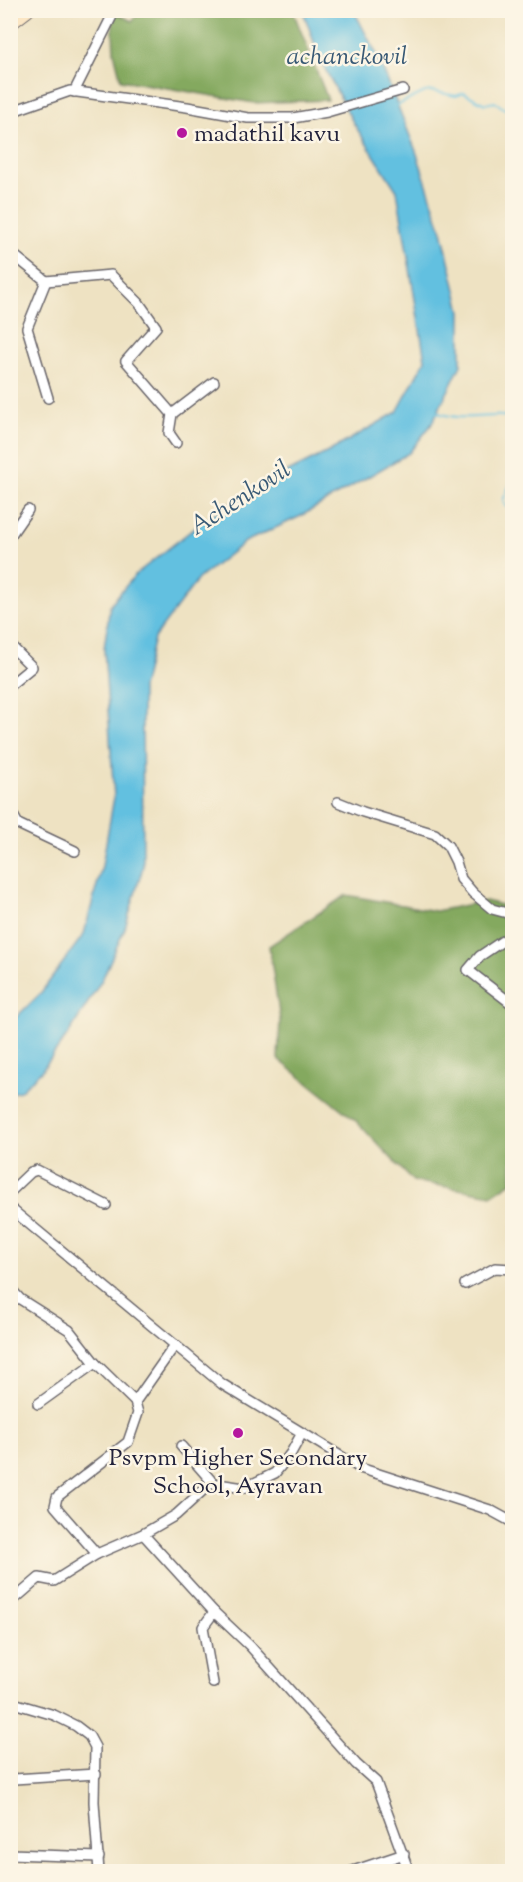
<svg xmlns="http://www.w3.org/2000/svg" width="523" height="1882" viewBox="0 0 523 1882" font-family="'Sorts Mill Goudy',serif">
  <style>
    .forest { fill: #84a95e; stroke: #53664c; stroke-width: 1.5 }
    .water { fill: #62c0e0; stroke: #42718e; stroke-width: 1.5 }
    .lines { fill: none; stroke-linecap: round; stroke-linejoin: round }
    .stream { stroke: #62c0e0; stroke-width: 2 }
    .street-casing { stroke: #69656a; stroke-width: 12 }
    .secondary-casing { stroke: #69656a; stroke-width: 16 }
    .street { stroke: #fff; stroke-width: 9 }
    .secondary { stroke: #fbe6c4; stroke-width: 14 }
    .poi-dot { fill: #b5179e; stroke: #fcf5e5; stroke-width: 2 }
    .labels { text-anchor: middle; stroke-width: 5; stroke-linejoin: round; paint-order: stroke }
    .poi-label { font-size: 24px; fill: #22223b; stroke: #fcf5e5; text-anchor: start }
    .water-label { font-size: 26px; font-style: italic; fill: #385975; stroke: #fcf5e5 }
  </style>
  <rect width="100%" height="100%" fill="#fcf5e5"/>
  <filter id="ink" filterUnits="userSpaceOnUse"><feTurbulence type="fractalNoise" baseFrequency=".0167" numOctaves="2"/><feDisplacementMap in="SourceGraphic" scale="12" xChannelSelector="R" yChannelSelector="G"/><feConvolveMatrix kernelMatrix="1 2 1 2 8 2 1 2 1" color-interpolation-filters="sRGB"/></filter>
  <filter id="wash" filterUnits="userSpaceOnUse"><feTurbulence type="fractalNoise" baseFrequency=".008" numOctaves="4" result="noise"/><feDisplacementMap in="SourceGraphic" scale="24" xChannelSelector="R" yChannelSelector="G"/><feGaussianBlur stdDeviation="1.35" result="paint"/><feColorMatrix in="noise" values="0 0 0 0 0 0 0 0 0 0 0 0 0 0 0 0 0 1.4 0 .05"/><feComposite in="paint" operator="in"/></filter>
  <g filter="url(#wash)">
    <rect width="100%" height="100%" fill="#eee2c2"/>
    <g class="forest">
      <path d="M112,11L132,21L141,11H293L328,100L254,103L121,80L114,52Z"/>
      <path d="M346,895L436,911L486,901L512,908V1182L492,1195L413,1181L355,1120L278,1059L280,1020L269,946Z"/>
    </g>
    <path class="water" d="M303,11H354L378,57L416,151L442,231L461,311V365L431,425L409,453L301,516L245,542L198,579L154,638L142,688L143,867L125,928L102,980L69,1033L42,1070L20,1091L11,1093V1022L40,994L84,934L102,866L114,797L104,649L110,605L136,574L202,522L258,487L330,451L397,412L425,360L397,191L354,124L320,59Z"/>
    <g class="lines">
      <g class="stream">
        <path d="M396,106L425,92L432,91L456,96L464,93L485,104L495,102L505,109L512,108"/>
        <path d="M436,412C456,420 474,417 494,416C501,415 505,418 512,415"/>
        <path d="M512,481L503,500L505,505L512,511"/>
      </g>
    </g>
  </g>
  <g filter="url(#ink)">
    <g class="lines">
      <defs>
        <g id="street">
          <path d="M74,92L115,10"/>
          <path d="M10,112L70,91L187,107L248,118H293L327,112L403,90"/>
          <path d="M10,252L46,281L27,328L48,398"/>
          <path d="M46,281L111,275L139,303L156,327L126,361L172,414L169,433L176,443"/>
          <path d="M172,414L214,382"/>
          <path d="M10,536L28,510"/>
          <path d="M10,645L32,667L10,685"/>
          <path d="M338,802L363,812L435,834L448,846L456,862L461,879L473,893L492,909L507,913L512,919"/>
          <path d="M10,810L18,824L75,851"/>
          <path d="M512,930L507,938L480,956L468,970L512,1004"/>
          <path d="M10,1192L31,1172L37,1170L106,1205"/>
          <path d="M10,1208L222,1384L360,1468L490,1510L512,1522"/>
          <path d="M465,1284L495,1268L512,1269"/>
          <path d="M10,1288L20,1299L69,1330L95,1363L38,1404"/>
          <path d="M135,1402L175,1345"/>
          <path d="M181,1446L214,1484"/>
          <path d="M143,1534L214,1612L203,1627L213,1683"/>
          <path d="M97,1554L143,1534L176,1515L211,1483L244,1488L275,1473L291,1453L302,1433"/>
          <path d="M10,1603L39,1578L54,1581L97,1554L55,1506L57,1497L128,1442L138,1413L135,1402L95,1363"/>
          <path d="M214,1612L250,1646L356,1764L376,1782L409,1872"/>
          <path d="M10,1702L54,1715L76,1726L89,1736L95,1747L94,1802L99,1872"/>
          <path d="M10,1775L14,1779L96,1774"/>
          <path d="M10,1854L99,1857"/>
          <path d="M350,1872L404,1854"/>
        </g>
        <path id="secondary" d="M10,23L27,10"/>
      </defs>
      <use href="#street" class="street-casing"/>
      <use href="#secondary" class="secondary-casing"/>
      <use href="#street" class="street"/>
      <use href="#secondary" class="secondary"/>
    </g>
  </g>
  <g class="poi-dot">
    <circle cx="182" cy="133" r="6"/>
    <circle cx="238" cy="1433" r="6"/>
  </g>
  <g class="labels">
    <g class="poi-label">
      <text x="194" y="141">madathil kavu</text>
      <text x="238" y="1465" text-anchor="middle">Psvpm Higher Secondary<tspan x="238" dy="28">School, Ayravan</tspan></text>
    </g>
    <g class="water-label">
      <text x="347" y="64">achanckovil</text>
      <text transform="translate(239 497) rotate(-33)" y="9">Achenkovil</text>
    </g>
  </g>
  <rect width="523" height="1882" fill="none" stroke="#fcf5e5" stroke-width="36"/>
</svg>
